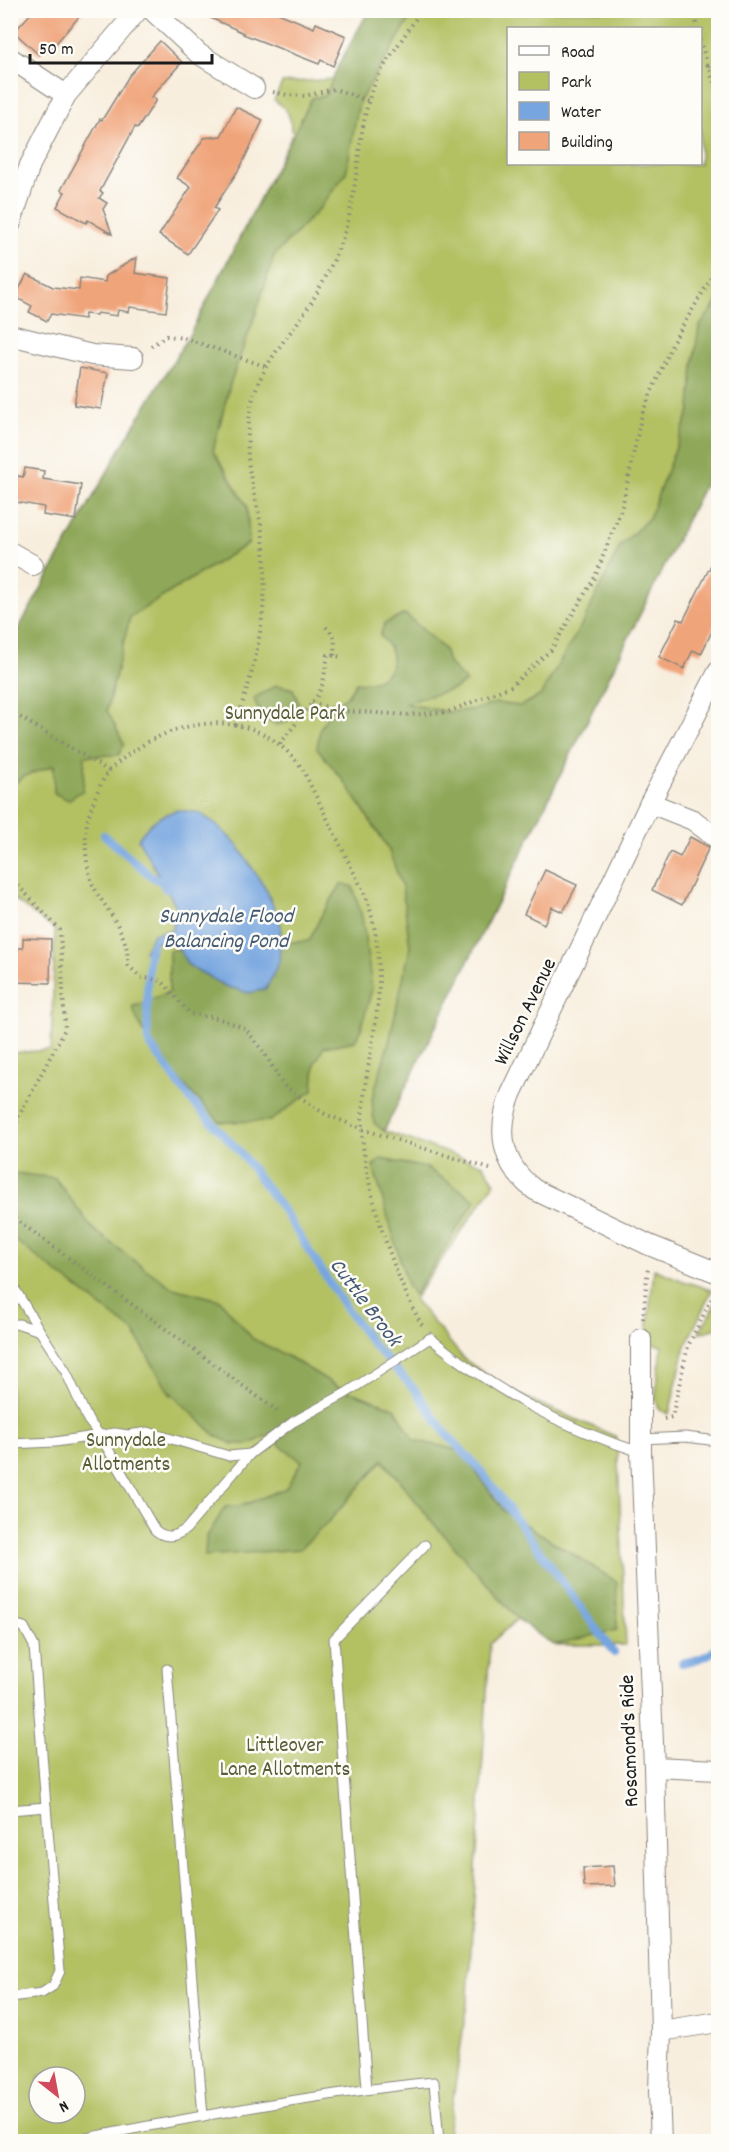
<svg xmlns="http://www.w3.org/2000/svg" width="729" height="2152" viewBox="0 0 729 2152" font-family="Dekko,sans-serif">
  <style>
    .green { fill: #b3c163; stroke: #686e40; stroke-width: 1.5; fill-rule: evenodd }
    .forest { fill: #8ea759; stroke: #55623a; stroke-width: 1.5 }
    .water { fill: #76a5df; stroke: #49607e; stroke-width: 1.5 }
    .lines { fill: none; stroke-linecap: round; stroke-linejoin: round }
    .stream { stroke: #76a5df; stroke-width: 8 }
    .building { fill: #f0a47a }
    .lane-casing { stroke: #8a857d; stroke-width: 11 }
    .street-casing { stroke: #8a857d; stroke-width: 22 }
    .path { stroke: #8a857d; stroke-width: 4; stroke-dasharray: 1.5 4.5; stroke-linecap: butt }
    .lane { stroke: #fff; stroke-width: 9 }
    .street { stroke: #fff; stroke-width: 20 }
    .labels { text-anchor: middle; stroke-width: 5; stroke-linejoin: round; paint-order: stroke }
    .park-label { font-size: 21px; fill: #585e38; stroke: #fdfcf7 }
    .street-label { font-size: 21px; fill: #1c1c1c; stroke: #fdfcf7 }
    .water-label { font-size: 22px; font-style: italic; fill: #445a74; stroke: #fdfcf7 }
  </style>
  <rect width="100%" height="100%" fill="#fdfcf7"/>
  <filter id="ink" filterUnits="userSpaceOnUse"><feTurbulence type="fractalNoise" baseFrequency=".0167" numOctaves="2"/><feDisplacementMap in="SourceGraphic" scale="12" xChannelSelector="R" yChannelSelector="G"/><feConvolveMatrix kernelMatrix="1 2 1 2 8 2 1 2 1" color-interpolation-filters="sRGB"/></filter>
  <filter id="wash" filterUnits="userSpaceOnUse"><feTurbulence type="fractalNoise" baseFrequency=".008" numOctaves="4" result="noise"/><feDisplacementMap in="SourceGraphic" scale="24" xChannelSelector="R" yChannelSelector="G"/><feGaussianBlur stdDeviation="1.35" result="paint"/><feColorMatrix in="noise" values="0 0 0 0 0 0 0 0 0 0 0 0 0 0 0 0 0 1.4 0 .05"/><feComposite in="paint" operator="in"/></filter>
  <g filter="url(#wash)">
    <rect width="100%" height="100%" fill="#f8eede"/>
    <g class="green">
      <path d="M369,11H718V457L384,1131L484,1165L495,1183L414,1299L464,1359L510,1391L617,1437L626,1645H553L517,1619L490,1644L468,1996L447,2141L11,2142L10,1053L51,1050L55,930L11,897V642L126,439L190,334L294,132L291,130C291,114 287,109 274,100L282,83L333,79ZM508,28H700V164H508ZM308,1438L385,1460L415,1499L382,1460L370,1476ZM39,2077H75V2113H39Z"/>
      <path d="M654,1269L686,1282L712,1290L685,1347L669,1414L660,1410L655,1399L662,1346L646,1343Z"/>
      <path d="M718,1299V1328L699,1333Z"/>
    </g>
    <g class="forest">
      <path d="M369,10L415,11L359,102L346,173L320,208L274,256L255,316L231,381L213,451L247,506L249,543L130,617L107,710L124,744L119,755L85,756L83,790L68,800L54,793V765L25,776L11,786V642L126,439L190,334L312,98L326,95L338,66Z"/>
      <path d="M718,301V457L384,1131L374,1123L372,1099L389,1042L410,947L402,887L388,848L347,785L317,748L320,729L333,706L347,696L356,682C387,687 406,659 380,636L385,623L405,614L444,649L448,662L466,682L454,689L404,703L448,712L476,709L496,703L520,706L540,696L585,619L620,546L649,518L690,410L693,365L699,327Z"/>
      <path d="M277,685L293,689L300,706C283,736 263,727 254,698Z"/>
      <path d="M342,883L353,887L362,917L372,989L361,1029L355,1041L324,1047L315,1064L313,1090L270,1121L220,1122C187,1088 148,1052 132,1007L169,992V950L309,941L321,916Z"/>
      <path d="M381,1159L427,1168L476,1200L414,1295L408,1287L373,1166Z"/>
      <path d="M15,1173L55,1178L93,1229L136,1262L173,1288L220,1300L253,1339L289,1357L340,1388L395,1408L414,1440L461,1451L504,1511L617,1582V1630L553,1645L518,1619L434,1524L383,1460L331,1519L300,1549L205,1556L206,1538L225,1507L244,1505L286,1488L302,1461L284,1449L274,1439L285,1427L250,1444H233L216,1436L170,1392V1394L134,1332L11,1237L10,1179Z"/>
    </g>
    <path class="water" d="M178,810L200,813L219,827L238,846L267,891L281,925L279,962L266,989L249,993L225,986L188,965L173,939L155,942L153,952L144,951L153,934L172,930L177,908L138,839C149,823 159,815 178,810Z"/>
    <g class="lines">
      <g class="stream">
        <path d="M104,835L151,876L162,882L166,889"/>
        <path d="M152,944L149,952L147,992L148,1042L189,1098L239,1151L281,1207L345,1307L374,1346L416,1391L444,1431L482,1472L614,1653"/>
        <path d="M682,1663C696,1660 710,1657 718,1646"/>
      </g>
    </g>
    <g id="blocks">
      <g class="building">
        <path d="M34,10H85L51,49L47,45L39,55L14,32Z"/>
        <path d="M193,10H271L314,28L316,23L346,36L333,66L321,60L319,64L243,34L244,33Z"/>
        <path d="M160,41L182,62L151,97L156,100L138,128L135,127L100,191L103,193L99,198L107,203L103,209L112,234L88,220L86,223L57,207L65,192L61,190L100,119L102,120L129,76Z"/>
        <path d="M236,107L263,120L241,166L214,208L218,210L188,254L159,235L191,187L177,178L204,138L221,136Z"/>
        <path d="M137,257L135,273L170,278L166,312L130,307L129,312L118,310L117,316L97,313L96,315L85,314L84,319L51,314L47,321L29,312L32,306L15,297L27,274L53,287L79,290L80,278L105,282L106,276Z"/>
        <path d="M80,368L108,373L101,409L74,405Z"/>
        <path d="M25,468L44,471L43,479L81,485L76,520L43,515L44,507L10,501L13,475L23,477Z"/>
        <path d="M718,551V619L701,654L693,650L684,669L659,657L678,619L683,621Z"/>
        <path d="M690,837L709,847L682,905L652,890L670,852L680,857Z"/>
        <path d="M545,870L577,885L563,912L552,907L544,924L524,914Z"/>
        <path d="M23,938L51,939L50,983L10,982V948H23Z"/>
        <path d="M613,1866L615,1886L584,1887L583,1868Z"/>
      </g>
    </g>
  </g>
  <g filter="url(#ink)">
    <use href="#blocks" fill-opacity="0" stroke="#8a857d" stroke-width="1.5"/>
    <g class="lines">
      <defs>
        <g id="lane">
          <path d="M10,1281L40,1331"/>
          <path d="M10,1325L19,1324L40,1331L65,1370L88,1420L101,1437L155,1530C166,1539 175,1537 186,1529L250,1454"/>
          <path d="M641,1439L685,1437L718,1441"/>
          <path d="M10,1444L55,1442L115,1433L128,1435L148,1432L229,1456L250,1454L293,1422L346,1393L430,1338C495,1391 560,1427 640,1452"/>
          <path d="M10,1623L24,1627L34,1646L46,1807L10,1810"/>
          <path d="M167,1669L203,2116"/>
          <path d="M10,1997L42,1993L53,1986L60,1971L46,1807"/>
          <path d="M367,2089L334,1639L425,1545"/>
          <path d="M64,2142C187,2119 310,2094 434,2082L439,2142"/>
        </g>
        <g id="street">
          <path d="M152,10L199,54L254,88"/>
          <path d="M10,58L66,95"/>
          <path d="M10,225L30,165L66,95L138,10"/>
          <path d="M10,335L92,355L133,358"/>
          <path d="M10,552L33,565"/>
          <path d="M718,672L650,803L511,1094C496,1132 502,1166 535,1190L649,1245L718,1273"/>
          <path d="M650,803L693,820L718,839"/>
          <path d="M641,1339V1452L654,1767L661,2031L659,2091L661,2142"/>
          <path d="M654,1767L718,1770"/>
          <path d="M661,2031L718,2022"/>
        </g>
      </defs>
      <use href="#lane" class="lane-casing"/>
      <use href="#street" class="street-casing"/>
      <g class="path">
        <path d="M695,10L697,28"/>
        <path d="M700,40L708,66"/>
        <path d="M718,57L708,66L718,93"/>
        <path d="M273,92L287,95L305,96L334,89L369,101"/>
        <path d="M151,346L166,336L185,338L267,367"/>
        <path d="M326,627L335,638L334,656L343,657"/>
        <path d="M312,703L344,711L409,715L448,712L511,686L551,650L595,577L622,507L642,414L673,342L718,267"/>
        <path d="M10,711L109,771"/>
        <path d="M235,725C257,666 270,601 263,538C260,511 250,485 248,458C247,443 248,428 250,413C256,364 296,332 318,291C332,266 344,240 350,212C358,174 359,133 370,96C380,65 405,38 421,10"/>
        <path d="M280,744L318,695L323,683L328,655L334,656"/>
        <path d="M10,877L60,930L65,1029L19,1116L10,1149"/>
        <path d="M10,1215L280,1413"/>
        <path d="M643,1319L648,1267"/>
        <path d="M422,1325C394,1277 363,1184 362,1128C362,1078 379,1028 379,978C379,951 375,922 366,897L302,768C285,746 263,729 235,725C190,717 142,739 110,770C101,779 89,811 87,824C84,844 86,874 96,891C111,916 129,935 128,965L140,977L162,981L190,1014L217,1018L245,1028L265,1054L283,1085L323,1113L362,1129L490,1169"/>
        <path d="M664,1419L672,1417L688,1346L714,1294"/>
      </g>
      <use href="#lane" class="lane"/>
      <use href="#street" class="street"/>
    </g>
  </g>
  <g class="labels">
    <g class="park-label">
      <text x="285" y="719">Sunnydale Park</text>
      <text x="126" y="1446">Sunnydale<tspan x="126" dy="24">Allotments</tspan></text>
      <text x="285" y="1751">Littleover<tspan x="285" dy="24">Lane Allotments</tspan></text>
    </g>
    <g class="street-label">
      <text transform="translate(524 1011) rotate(-64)" y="7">Willson Avenue</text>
      <text transform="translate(628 1741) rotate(-92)" y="7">Rosamond's Ride</text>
    </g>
    <g class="water-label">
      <text x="226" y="922">Sunnydale Flood<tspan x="226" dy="25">Balancing Pond</tspan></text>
      <text transform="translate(367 1301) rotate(53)" y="8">Cuttle Brook</text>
    </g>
  </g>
  <rect width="729" height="2152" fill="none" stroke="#fdfcf7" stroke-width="36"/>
  <rect x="507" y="27" width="195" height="138" fill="#fdfcf7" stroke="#a3a29f" stroke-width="1.5"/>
  <rect x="519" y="46" width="30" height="9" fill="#ffffff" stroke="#a3a29f" stroke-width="1.5"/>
  <text x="561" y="57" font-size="18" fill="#1c1c1c">Road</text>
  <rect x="519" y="72" width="30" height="18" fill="#b3c163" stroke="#a3a29f" stroke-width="1.5"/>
  <text x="561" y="87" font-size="18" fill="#1c1c1c">Park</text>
  <rect x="519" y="102" width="30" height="18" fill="#76a5df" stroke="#a3a29f" stroke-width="1.5"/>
  <text x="561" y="117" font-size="18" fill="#1c1c1c">Water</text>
  <rect x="519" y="132" width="30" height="18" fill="#f0a47a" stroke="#a3a29f" stroke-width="1.5"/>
  <text x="561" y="147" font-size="18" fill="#1c1c1c">Building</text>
  <g transform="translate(57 2095) rotate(149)"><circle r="28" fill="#fdfcf7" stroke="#a3a29f" stroke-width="1.5"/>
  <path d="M0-4.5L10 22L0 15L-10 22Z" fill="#d1495b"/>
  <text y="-9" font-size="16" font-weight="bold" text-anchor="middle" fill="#1c1c1c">N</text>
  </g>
  <path d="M30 54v9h182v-9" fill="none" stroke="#1c1c1c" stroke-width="3"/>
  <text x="39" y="54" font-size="18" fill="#1c1c1c" stroke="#fdfcf7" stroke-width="4.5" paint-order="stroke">50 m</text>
</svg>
